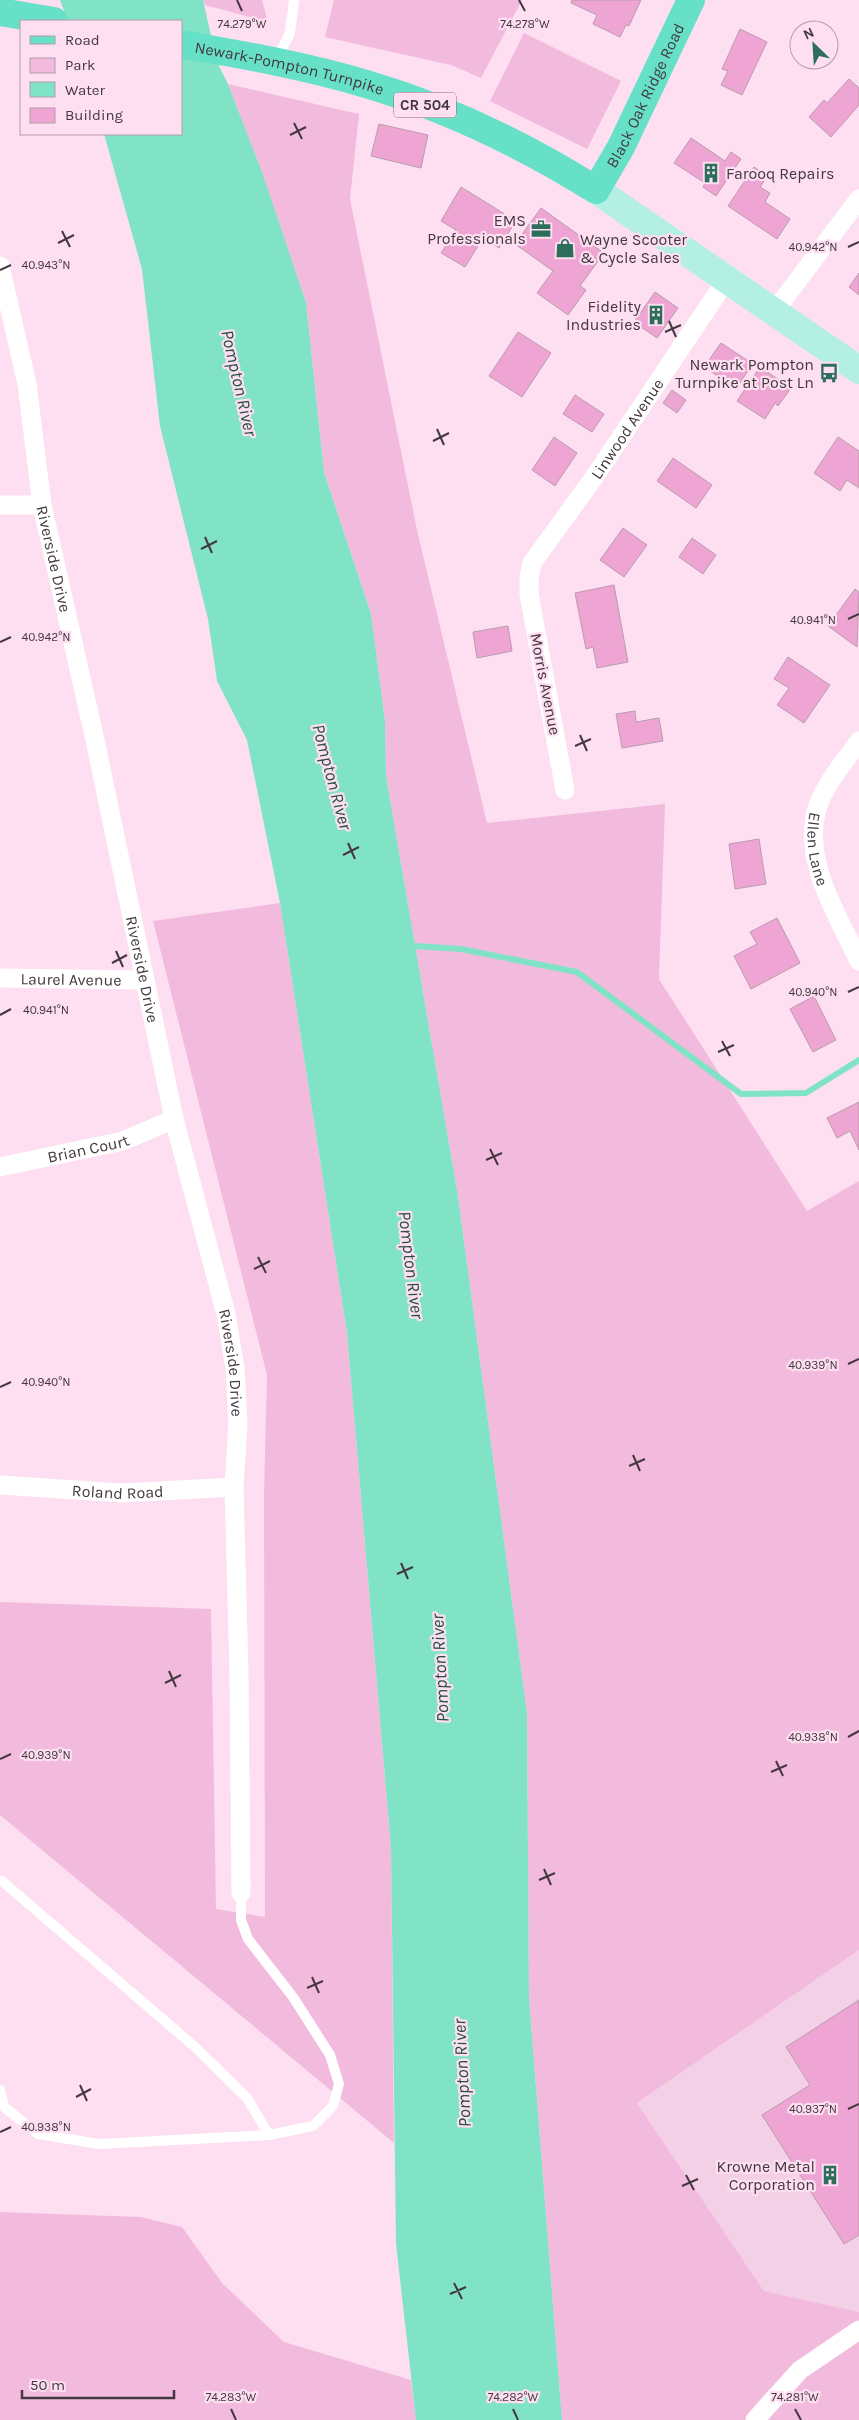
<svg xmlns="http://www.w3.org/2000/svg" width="859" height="2420" viewBox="0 0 859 2420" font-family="Karla,sans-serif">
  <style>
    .built { fill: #f4d0e6 }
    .green { fill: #f2bbdd }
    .water { fill: #81e3c5 }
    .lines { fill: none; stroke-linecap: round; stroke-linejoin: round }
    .stream { stroke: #81e3c5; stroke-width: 6 }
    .building { fill: #eea5d3; stroke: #b89dad }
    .lane { stroke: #fff; stroke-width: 10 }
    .street { stroke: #fff; stroke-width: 19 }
    .secondary { stroke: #b3efe3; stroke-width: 28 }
    .primary { stroke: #67e0c8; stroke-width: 28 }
    .ticks { fill: none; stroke: #44383f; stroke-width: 2 }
    .labels { text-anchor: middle; stroke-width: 4.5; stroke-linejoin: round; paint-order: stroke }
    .shield { fill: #fddff1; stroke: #7c6a74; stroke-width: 1 }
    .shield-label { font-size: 15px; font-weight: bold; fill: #44383f }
    .street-label { font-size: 16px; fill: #44383f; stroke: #fddff1 }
    .poi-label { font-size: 16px; fill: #44383f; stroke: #fddff1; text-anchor: end }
    .water-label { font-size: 18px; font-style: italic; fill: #265144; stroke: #fddff1 }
    .ticks-label { font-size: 12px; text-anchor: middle; fill: #44383f; stroke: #fddff1; stroke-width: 4.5; stroke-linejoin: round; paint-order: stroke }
  </style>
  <rect width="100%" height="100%" fill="#fddff1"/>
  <path class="built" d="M859,1950V2312L764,2291L637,2103Z"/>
  <g class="green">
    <path d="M203,0H262L268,22L205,5Z"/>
    <path d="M334,0H522L481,78L451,65L325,37Z"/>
    <path d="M524,33L621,81L587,149L490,101Z"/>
    <path d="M228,84L359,114L350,199L417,530L487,823L665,804L659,979L807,1211L859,1181V1950L637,2103L764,2291L859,2312V2420H562L529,1997L527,1713L458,1196L386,776L385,720L371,614L324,472L306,302L262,173Z"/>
    <path d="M280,903L347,1333L391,1848L394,2143L0,1815V1602L211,1609L216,1909L265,1917L264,1493L267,1375L153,921Z"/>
    <path d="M0,2212L141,2217L182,2227L222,2283L284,2342L411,2380L416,2420H0Z"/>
  </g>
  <path class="water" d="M60,0H203L217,62L228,84L262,172L306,302L324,472L371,614L385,720L386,776L458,1196L527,1713L529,1997L562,2420H416L396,2244L391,1848L347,1333L280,903L247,740L217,681L208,619L160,426L142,269L104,134H181V21H68Z"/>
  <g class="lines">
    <path class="stream" d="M415,946L461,949L577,972L741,1094L806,1093L859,1060"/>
  </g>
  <g class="building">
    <path d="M572,0H641L629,26L626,25L620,37L593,24L597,15L571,3Z"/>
    <path d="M740,29L767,42L742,95L721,85L728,71L722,69Z"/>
    <path d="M849,79L859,88V105L831,137L809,117L824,100L827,103Z"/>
    <path d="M379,124L428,135L421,168L371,156Z"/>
    <path d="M691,138L725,161L731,152L741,159L716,196L703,187L705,183L674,163Z"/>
    <path d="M754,167L767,176L760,187L770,193L765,202L790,219L777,239L728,206Z"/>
    <path d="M461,187L516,221L499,248L483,238L465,267L441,253L456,230L441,221Z"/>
    <path d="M541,208L604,253L580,286L586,290L568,315L537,293L553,271L515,244Z"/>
    <path d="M859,273V295L849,287Z"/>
    <path d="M655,292L678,308L657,338L634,322Z"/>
    <path d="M518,332L551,353L522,397L489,376Z"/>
    <path d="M721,343L753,364L736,388L704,367Z"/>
    <path d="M760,367L791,388L778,406L775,403L765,419L737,401Z"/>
    <path d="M672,390L686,400L677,413L663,403Z"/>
    <path d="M575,395L604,414L592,432L563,414Z"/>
    <path d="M554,437L577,453L555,486L532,470Z"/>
    <path d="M838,437L859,451V488L847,480L840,491L814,473Z"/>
    <path d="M673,458L712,485L696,508L657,481Z"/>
    <path d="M623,528L647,545L624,577L600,560Z"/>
    <path d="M692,538L716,555L703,574L679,557Z"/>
    <path d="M614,585L628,662L597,668L593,647L586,649L575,593Z"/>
    <path d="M855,589L859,592L857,647L828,626Z"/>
    <path d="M508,626L512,651L477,658L473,632Z"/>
    <path d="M788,657L830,685L804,723L777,705L789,688L774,679Z"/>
    <path d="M635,711L636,722L659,718L663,741L622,748L616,714Z"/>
    <path d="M759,839L766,884L735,889L729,844Z"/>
    <path d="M777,918L800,963L751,989L734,956L757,944L750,932Z"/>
    <path d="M814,996L836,1040L813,1052L790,1009Z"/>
    <path d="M859,1102V1150L850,1131L837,1138L827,1118Z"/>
    <path d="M859,2000V2235L844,2244L762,2115L810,2085L786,2047Z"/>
  </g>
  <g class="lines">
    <g class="lane">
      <path d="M276,61L290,33L294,0"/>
      <path d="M2,1881L195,2047L247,2098L269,2135"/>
      <path d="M0,2090L4,2107L38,2134L99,2144L269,2135L313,2126L333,2106L339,2084L330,2055L293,1997L248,1939L241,1920V1893"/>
    </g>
    <g class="street">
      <path id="s1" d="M0,266L27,384L42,505L95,740L174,1119L226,1314L235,1368L238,1423L234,1487L239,1674L241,1893"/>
      <path d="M774,312L859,199"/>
      <path d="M0,505H42"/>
      <path id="s2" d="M859,741C845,762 824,784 817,809C802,862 838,915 859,961"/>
      <path id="s3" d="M565,790L529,594V578L532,563L595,476L727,279"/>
      <path id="s4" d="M0,978L144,980"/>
      <path id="s5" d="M0,1167L123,1141L174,1119"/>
      <path id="s6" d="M0,1485L121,1493L234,1487"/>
      <path d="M755,2420L800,2370L859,2330"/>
    </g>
    <path class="secondary" d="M596,190L859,370"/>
    <g class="primary">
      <path d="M0,12L54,21"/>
      <path id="s7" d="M181,44C243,55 306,66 366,84C448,108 524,145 596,190L621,147L691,0"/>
    </g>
  </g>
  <path class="ticks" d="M237,0L242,11M519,0L525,11M294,123L302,139M290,135L306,127M62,231L70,247M58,243L74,235M848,247L859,242M0,270L11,265M669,321L676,337M665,332L681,325M437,429L444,445M433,441L449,433M205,537L212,553M201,549L217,541M848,619L859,614M0,642L11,637M580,735L587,751M575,746L591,739M348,843L355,859M343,855L359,847M116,951L123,967M112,963L127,955M848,992L859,987M0,1015L11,1009M722,1041L730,1056M718,1052L734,1045M490,1149L498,1165M486,1160L502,1153M258,1257L266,1273M254,1269L270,1261M848,1364L859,1359M0,1387L11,1382M633,1455L640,1471M629,1466L645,1459M401,1563L408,1579M397,1574L413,1567M169,1671L176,1687M165,1683L181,1675M848,1737L859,1731M0,1759L11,1754M776,1761L783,1776M771,1772L787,1765M544,1869L551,1885M539,1880L555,1873M312,1977L319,1993M307,1988L323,1981M80,2085L87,2101M76,2097L91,2089M848,2109L859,2104M0,2132L11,2127M686,2175L694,2190M682,2186L698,2179M454,2283L462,2299M450,2294L466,2287M231,2409L236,2420M513,2409L518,2420M795,2409L801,2420"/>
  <defs>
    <symbol id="building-bare" viewBox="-9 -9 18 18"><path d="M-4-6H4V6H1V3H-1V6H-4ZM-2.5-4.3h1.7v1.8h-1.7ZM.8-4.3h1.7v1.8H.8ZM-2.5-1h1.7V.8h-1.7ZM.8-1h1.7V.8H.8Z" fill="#2d6d5b" stroke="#fddff1" stroke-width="2.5" paint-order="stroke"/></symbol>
    <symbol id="office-bare" viewBox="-9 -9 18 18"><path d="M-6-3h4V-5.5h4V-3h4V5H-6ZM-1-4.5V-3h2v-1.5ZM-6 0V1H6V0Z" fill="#2d6d5b" stroke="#fddff1" stroke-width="2.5" paint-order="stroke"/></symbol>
    <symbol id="shop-bare" viewBox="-9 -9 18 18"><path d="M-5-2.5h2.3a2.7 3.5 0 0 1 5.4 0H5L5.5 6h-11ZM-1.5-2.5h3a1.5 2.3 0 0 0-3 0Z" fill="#2d6d5b" stroke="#fddff1" stroke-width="2.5" paint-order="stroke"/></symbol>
    <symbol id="bus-bare" viewBox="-9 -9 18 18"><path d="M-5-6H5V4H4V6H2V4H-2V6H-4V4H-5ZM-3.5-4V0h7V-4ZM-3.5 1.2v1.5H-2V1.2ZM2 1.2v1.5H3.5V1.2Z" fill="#2d6d5b" stroke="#fddff1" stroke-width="2.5" paint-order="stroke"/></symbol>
  </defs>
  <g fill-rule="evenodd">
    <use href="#building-bare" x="697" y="159" width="28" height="28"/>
    <use href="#office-bare" x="527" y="215" width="28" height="28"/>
    <use href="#shop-bare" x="551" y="234" width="28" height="28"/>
    <use href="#building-bare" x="642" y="301" width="28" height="28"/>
    <use href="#bus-bare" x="815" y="359" width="28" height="28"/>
    <use href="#building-bare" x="816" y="2161" width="28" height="28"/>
  </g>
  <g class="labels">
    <rect class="shield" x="394" y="92.5" width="62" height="25" rx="4"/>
    <g class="shield-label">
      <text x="425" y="110">CR 504</text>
    </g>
    <g class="street-label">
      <text dy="6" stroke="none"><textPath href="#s7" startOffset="111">Newark-Pompton Turnpike</textPath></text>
      <text dy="6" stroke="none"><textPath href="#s7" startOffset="550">Black Oak Ridge Road</textPath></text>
      <text dy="6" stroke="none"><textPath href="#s3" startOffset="395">Linwood Avenue</textPath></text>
      <text dy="6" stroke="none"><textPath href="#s1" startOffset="298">Riverside Drive</textPath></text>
      <text transform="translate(546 684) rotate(79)" y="6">Morris Avenue</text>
      <text dy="6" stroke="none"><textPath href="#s2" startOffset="121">Ellen Lane</textPath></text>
      <text dy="6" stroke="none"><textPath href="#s1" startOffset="718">Riverside Drive</textPath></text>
      <text dy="6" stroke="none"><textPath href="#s4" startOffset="71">Laurel Avenue</textPath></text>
      <text dy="6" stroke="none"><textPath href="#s5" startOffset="90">Brian Court</textPath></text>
      <text dy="6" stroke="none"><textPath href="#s1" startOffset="1122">Riverside Drive</textPath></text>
      <text dy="6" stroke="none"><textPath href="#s6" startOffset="118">Roland Road</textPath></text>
    </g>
    <g class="poi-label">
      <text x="726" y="179" text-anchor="start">Farooq Repairs</text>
      <text x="526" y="226">EMS<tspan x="526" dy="18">Professionals</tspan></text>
      <text x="580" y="245" text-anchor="start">Wayne Scooter<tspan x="580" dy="18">&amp; Cycle Sales</tspan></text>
      <text x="641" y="312">Fidelity<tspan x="641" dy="18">Industries</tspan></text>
      <text x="814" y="370">Newark Pompton<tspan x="814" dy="18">Turnpike at Post Ln</tspan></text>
      <text x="815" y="2172">Krowne Metal<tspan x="815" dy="18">Corporation</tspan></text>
    </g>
    <g class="water-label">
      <text transform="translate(239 383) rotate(77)" y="6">Pompton River</text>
      <text transform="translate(332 777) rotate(75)" y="6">Pompton River</text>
      <text transform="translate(411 1265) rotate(83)" y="6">Pompton River</text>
      <text transform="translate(440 1668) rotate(-93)" y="6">Pompton River</text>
      <text transform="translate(462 2073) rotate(-93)" y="6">Pompton River</text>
    </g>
  </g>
  <g class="ticks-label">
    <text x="242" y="28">74.279°W</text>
    <text x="525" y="28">74.278°W</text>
    <text x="813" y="251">40.942°N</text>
    <text x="46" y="269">40.943°N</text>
    <text x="813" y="624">40.941°N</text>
    <text x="46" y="641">40.942°N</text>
    <text x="813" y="996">40.940°N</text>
    <text x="46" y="1014">40.941°N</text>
    <text x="813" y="1369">40.939°N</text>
    <text x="46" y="1386">40.940°N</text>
    <text x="813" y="1741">40.938°N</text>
    <text x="46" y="1759">40.939°N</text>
    <text x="813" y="2113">40.937°N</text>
    <text x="46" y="2131">40.938°N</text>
    <text x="231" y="2401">74.283°W</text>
    <text x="513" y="2401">74.282°W</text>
    <text x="795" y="2401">74.281°W</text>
  </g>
  <rect x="20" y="20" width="162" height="115" fill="#fddff1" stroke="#b39caa"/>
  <rect x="30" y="36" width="25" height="8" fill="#67e0c8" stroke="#b39caa"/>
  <text x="65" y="45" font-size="15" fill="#44383f">Road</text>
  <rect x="30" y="58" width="25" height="15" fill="#f2bbdd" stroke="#b39caa"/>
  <text x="65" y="70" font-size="15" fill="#44383f">Park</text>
  <rect x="30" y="82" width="25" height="15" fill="#81e3c5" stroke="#b39caa"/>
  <text x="65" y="95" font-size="15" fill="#44383f">Water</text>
  <rect x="30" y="108" width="25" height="15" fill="#eea5d3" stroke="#b39caa"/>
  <text x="65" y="120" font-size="15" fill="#44383f">Building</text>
  <g transform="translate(814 45) rotate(335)"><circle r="24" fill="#fddff1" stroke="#b39caa"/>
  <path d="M0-4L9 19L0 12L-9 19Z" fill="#2d6d5b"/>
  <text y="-8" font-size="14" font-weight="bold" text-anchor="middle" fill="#44383f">N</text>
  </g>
  <path d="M22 2390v8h152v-8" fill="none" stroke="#44383f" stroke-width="2.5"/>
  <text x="30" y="2390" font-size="15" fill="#44383f" stroke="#fddff1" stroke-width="4" paint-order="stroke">50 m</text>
</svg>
